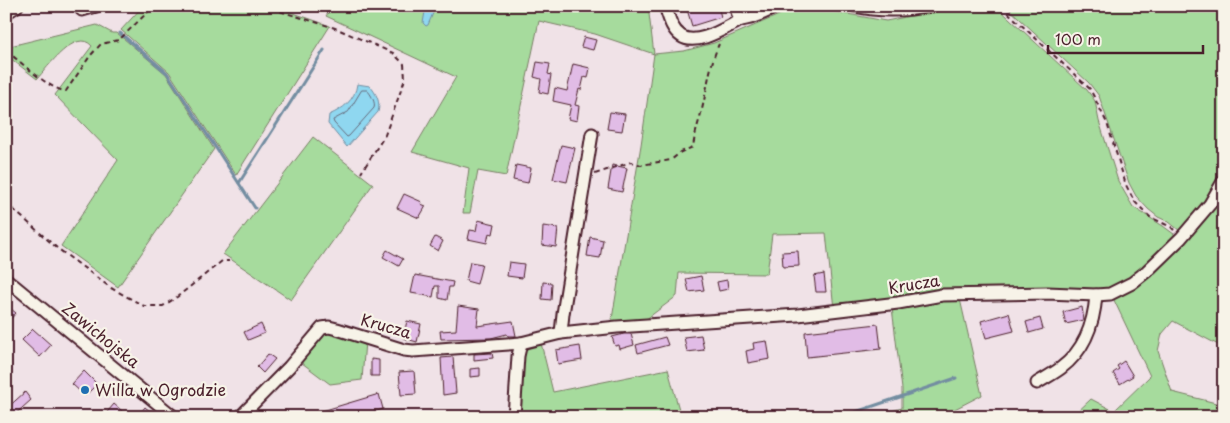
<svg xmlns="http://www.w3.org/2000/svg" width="1230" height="423" viewBox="0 0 1230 423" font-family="'Playpen Sans',sans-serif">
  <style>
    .green { fill: #a6db9d; stroke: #787d64 }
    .water { fill: #8fd7f0; stroke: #738da1 }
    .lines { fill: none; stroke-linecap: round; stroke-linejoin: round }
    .shore { stroke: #66697a; stroke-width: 1 }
    .stream { stroke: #738da1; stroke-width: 3 }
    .building { fill: #e1bce6; stroke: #4a1f2b }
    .minor-casing { stroke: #4a1f2b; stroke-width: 15 }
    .path { stroke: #4a1f2b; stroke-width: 2; stroke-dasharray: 5 4; stroke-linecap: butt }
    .minor { stroke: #f7f3e8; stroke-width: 11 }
    .poi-dot { fill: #1f6fb2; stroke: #f7f3e8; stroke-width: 2 }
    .labels { text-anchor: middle; stroke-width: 4.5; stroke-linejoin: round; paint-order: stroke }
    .street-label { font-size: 16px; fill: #4a1f2b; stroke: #f7f3e8 }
    .poi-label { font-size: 16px; fill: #4a1f2b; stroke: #f7f3e8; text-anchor: start }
  </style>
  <rect width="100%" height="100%" fill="#f0e2e7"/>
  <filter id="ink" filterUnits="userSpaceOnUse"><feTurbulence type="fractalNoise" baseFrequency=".02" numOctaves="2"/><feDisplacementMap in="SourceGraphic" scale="10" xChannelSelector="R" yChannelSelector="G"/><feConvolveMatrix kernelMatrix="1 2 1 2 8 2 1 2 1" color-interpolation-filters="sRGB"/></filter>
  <g filter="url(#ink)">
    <g class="green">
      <path d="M143,6H274L330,26L236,175L169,72L121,30Z"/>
      <path d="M333,6H648L654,54L684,51L714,43L793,9L814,8L886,21L959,6H996L1087,90L1095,101L1099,121L1118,181L1133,207L1163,226L1178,237L1133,276L1106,292L1079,290L834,309L826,233L772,234L767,274L679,273L677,296L641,323L611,325L641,145L654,54L595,34L539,21L506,176L478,171L470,213H463L469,168L412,152L456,77L326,16Z"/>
      <path d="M1006,6H1224V175L1212,196L1180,231L1169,222L1158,217L1148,209L1136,196L1129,183L1099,96L1089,83Z"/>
      <path d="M97,25L112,33H117L166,74L214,149L118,287L61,246L118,160L55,95L92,46C76,27 47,68 37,79L6,55V47Z"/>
      <path d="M313,137L373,184L291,300L223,254Z"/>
      <path d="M1224,187V209L1217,214L1224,220V348L1173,321L1162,334L1158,351L1172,392L1216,403L1219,417H1072L1091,399L1114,411L1150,376L1113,298Z"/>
      <path d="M960,299L982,395L949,412L950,417H871L902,408V389L892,308L945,300Z"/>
      <path d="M334,331L365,341L362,380L330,384L298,360L323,332Z"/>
      <path d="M541,343L553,392L668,369L681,417H517L520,353L526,349Z"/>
    </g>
    <g class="water">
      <path d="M426,6H436L428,25L426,26L423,23Z"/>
      <path d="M357,84L370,86C376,93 381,102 378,112L347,147L328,124L329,115C343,109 355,100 357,84Z"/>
    </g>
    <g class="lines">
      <path class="shore" d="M362,90H367C371,94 376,103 374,108L349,136L347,137L334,123L333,120L348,112Z"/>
      <g class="stream">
        <path d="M120,33L167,73L255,208"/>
        <path d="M239,183L324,50"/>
        <path d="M841,417L956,378"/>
      </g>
    </g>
    <g class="building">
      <path d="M686,6H718L721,17L692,26Z"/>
      <path d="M584,37L596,40L593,50L581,47Z"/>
      <path d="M537,62L550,64L548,74L551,75L548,94L539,92L541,79L534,77Z"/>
      <path d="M573,64L590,68L588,78L584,77L581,90L579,89L575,105L579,106L577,121L568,119L571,105L553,101L555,88L567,91Z"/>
      <path d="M610,112L625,114L622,131L607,129Z"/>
      <path d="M561,145L575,148L567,182L553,179Z"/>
      <path d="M516,165L531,168L528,183L513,180Z"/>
      <path d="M612,165L627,168L622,192L608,189Z"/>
      <path d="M404,194L422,202L421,204L426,206L419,218L397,208Z"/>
      <path d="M478,220L495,224L493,234L489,233L487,243L468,239L470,230L476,231Z"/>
      <path d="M543,226L558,228L556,247L542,245Z"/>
      <path d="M435,237L443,241L438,251L430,246Z"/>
      <path d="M590,237L603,240L600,258L587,256Z"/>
      <path d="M387,250L403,259L399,266L383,257Z"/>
      <path d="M798,251L799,266L783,267L782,252Z"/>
      <path d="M470,262L482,264L477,284L466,281Z"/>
      <path d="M509,262L524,264L522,278L507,276Z"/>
      <path d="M824,274L826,292H816L814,276Z"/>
      <path d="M415,275L453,282L452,287H449L447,300L439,298V286H435L433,297L411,293Z"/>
      <path d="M701,276L704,290L689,292L686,279Z"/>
      <path d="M727,280L728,289L719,291L717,282Z"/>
      <path d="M543,282L552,283L551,300L542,299Z"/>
      <path d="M6,305L16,313L6,324Z"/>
      <path d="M458,306L479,309L477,326L513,321L516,336H508L507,334L491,338L441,339L440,331L456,330Z"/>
      <path d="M1082,307L1084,320L1066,324L1063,312Z"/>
      <path d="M1009,313L1014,331L986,338L981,321Z"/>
      <path d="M1040,318L1043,329L1029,333L1026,322Z"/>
      <path d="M407,321L421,324L417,342L403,338Z"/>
      <path d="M261,324L265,333L248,340L244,332Z"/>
      <path d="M878,324L881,349L807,357L805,332Z"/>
      <path d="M33,329L51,345L40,357L22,340Z"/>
      <path d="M624,334H631L634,345L620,349L619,345L615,346L612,337Z"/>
      <path d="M701,335L704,350L687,352L684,337Z"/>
      <path d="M665,337L668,345L638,353L636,345Z"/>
      <path d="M767,341L770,359L748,363L746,351L754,349L753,343Z"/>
      <path d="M580,346L582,360L558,364L556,350Z"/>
      <path d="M492,353L493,358L474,360V354Z"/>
      <path d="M268,354L275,359L263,373L257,367Z"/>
      <path d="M453,357L456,393L443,395L441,358Z"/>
      <path d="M371,359L379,360V376H371Z"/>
      <path d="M1124,361L1133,376L1120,384L1113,373L1119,369L1117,366Z"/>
      <path d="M480,368V376L470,377V369Z"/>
      <path d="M84,371L97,384L85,396L72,384Z"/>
      <path d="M414,371L416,394L401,395L399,372Z"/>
      <path d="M25,392L31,400L12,417H6V409Z"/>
      <path d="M379,394L383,409L358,417H313L312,414Z"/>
      <path d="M114,404L129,417H103Z"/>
      <path d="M145,407L151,412L148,417H137Z"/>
    </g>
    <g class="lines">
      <defs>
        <g id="minor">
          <path d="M78,6L82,10L96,6"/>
          <path d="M665,6C669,17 671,29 681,36C696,47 725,28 739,21C743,19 749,19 753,17C762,14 770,10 778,6"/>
          <path d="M735,6L740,20"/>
          <path d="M854,6C880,12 906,11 932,6"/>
          <path d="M6,13L17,6"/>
          <path d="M6,279L174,417"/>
          <path d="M561,333L563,314L592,134"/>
          <path d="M1037,383C1045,378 1053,374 1061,368C1085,350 1094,324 1096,295"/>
          <path d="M240,417L289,367L322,328L329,327L337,329L404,350L413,351L521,343L561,333L617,327L798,315L898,303L942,295L1047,293L1096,295L1110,294L1132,283L1147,271L1181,238L1210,204L1224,180"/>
          <path d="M514,417L518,356L521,343"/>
        </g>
      </defs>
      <use href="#minor" class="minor-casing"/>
      <g class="path">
        <path d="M263,6L335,28L393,53L404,64L405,79L385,135L361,173"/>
        <path d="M1001,6L1090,89L1107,123L1126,185L1134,201L1150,217L1171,227L1174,230"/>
        <path d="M6,51C22,62 49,90 66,91L90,56L101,44L119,40L154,6"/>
        <path d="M595,174L631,162L641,165L671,160L681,152L693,147C695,132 700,119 703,105C708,84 710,64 719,44"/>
        <path d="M6,203L57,248L111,288L144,306H163L177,297L222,261H229"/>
      </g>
      <use href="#minor" class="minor"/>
    </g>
  </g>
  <circle class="poi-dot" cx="85" cy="390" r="5"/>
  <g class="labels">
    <g class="street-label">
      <text transform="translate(914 284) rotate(-9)" y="6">Krucza</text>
      <text transform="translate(386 326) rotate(16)" y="6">Krucza</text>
      <text transform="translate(101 335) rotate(39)" y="6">Zawichojska</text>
    </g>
    <g class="poi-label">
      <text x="95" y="396">Willa w Ogrodzie</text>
    </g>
  </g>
  <rect width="1230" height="423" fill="none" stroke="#f7f3e8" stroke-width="25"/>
  <rect x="12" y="12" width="1205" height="398" fill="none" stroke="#4a1f2b" stroke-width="2" filter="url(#ink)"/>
  <path d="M1048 45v8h155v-8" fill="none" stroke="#4a1f2b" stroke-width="2.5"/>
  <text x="1055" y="45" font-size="15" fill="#4a1f2b" stroke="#f7f3e8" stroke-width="4" paint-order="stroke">100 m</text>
</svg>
